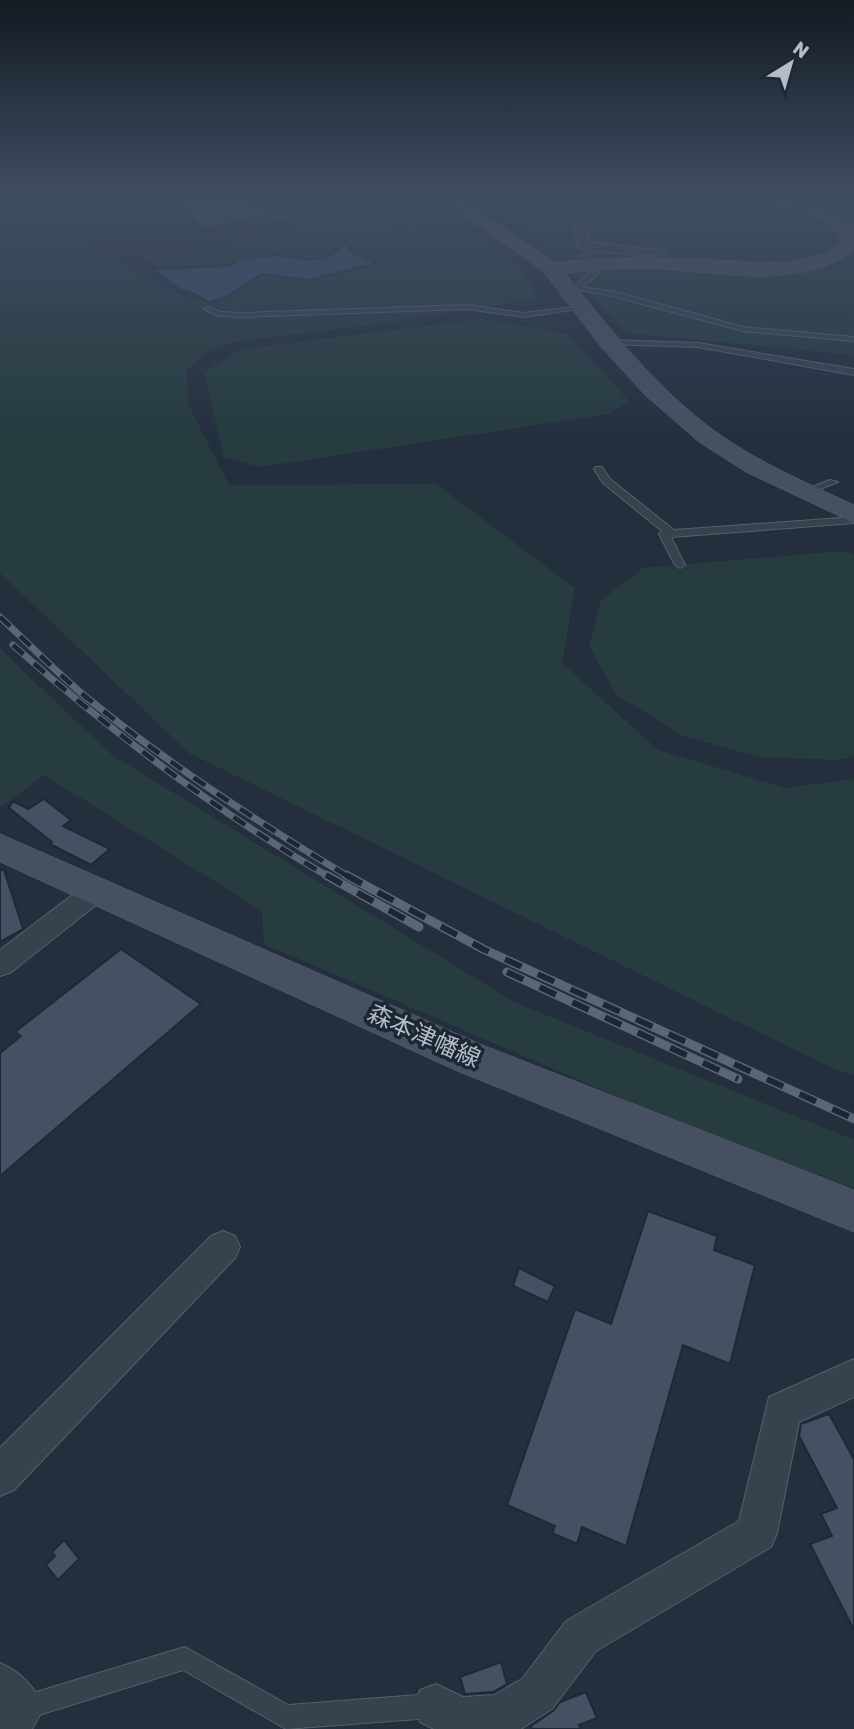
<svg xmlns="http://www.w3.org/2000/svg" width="854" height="1729" viewBox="0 0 854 1729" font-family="Rubik,'Noto Sans JP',sans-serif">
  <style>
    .green { fill: #263c3f }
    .water { fill: #394c67 }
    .building { fill: #455162; stroke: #1f2835; stroke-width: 2 }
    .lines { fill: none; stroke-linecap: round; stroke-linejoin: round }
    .street-tunnel { stroke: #3a4453; stroke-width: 14; stroke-dasharray: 14 7; stroke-linecap: butt }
    .lane-casing { stroke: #565f6c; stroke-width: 2 }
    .street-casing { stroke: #565f6c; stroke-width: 2 }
    .secondary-casing { stroke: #565f6c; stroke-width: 1 }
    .lane { fill: #38414e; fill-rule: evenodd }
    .street { fill: #38414e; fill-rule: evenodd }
    .secondary { fill: #465061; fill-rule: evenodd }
    .rail-far1-casing { stroke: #5a6575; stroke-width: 7 }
    .rail-casing { stroke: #5a6575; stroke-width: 9 }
    .rail-far1 { stroke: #1d2633; stroke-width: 4.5; stroke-dasharray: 14; stroke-linecap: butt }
    .rail { stroke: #1d2633; stroke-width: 6; stroke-dasharray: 18; stroke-linecap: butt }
    .labels { text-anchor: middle; stroke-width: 7; stroke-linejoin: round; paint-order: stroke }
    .street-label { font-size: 24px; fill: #b4bcc9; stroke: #1d2633 }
  </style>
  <rect width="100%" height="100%" fill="#242f3e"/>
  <g class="green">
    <path d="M466,197H726L813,204L854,197V355L626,333L537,238Z"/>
    <path d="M301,223L408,226L504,247L539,298L394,322L235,342L205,353L187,370L188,404L229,485L436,484L575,588L562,663L658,750L785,788L854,779V1075L832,1068L189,753L0,573V239H76L183,296L215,305L263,276L308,281L380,264L354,252L345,240L320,259L276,252L226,263L159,268L142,257L290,235Z"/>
    <path d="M482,319L568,334L629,401L608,414L260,467L224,457L204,372L242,349Z"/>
    <path d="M845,551L854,555V756L839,760L760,757L683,736L617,695L589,646L601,600L643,568Z"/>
    <path d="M0,649L112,755L514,1002L854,1140V1188L688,1127L264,944L262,911L44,775L0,808Z"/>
  </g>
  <path class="water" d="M343,243L349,245L346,250L373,263L309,279L261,273L224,297L208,301L194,292L180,288L155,270L228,267L242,260L277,256L310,261L327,259L343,247Z"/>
  <g class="building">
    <path d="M163,197H255L277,213L205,229Z"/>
    <path d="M44,799L71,820L63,826L110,849L91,865L50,844L52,842L9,808L13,801L28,809Z"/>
    <path d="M0,870H4L23,929L0,942Z"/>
    <path d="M121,949L201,1004L0,1176V1053L21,1036L15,1032Z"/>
    <path d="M648,1211L717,1236L714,1250L755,1265L730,1364L683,1345L626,1546L582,1527L577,1544L552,1533L555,1526L507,1505L575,1309L611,1324Z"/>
    <path d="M519,1268L555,1286L548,1302L513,1286Z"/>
    <path d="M829,1414L854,1459V1630L810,1544L832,1536L821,1514L837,1508L799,1436L801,1424Z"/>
    <path d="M64,1540L79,1559L58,1580L46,1565L55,1556L52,1552Z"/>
    <path d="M501,1662L507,1684L493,1692L465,1694L460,1677Z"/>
    <path d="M586,1692L597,1718L579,1725L581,1729H532L531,1726L553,1711L560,1702Z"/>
  </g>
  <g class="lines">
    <path class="street-tunnel" d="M586,251L596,272"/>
    <defs>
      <g id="lane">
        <path d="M378,197H392L250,224L247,222Z"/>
        <path d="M581,197H623L626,199L623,201Z"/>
        <path d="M593,270L600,272L583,287L616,292L743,327L854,337V341L743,331L612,296L579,290L571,293V289Z"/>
        <path d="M467,305L524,313L581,306L585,308L524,317L467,309L243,317L219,316L204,309L208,307L220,312L243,313Z"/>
        <path d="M609,340L698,343L854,369V375L698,347L606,344V340Z"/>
        <path d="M596,467H602L610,479L674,530L854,517V523L671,537L685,565L680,568L675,565L659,534L662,531L603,483L594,469Z"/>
        <path d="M830,480L838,482L807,494L799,492Z"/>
        <path d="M185,1647L288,1705L431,1694L439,1698L443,1706L439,1714L431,1718L286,1729L183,1670L23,1720L15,1716L11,1708L15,1700L23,1696Z"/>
      </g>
      <g id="street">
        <path d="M550,197H564L585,212L588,242L665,251L669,264L662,268L657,267L654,256L649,255L601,252L577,247L575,216Z"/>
        <path d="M97,880L106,883L110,890L106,897L10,973L0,976V950L88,883Z"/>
        <path d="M223,1231L235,1236L240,1247L235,1258L14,1490L0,1496V1448L211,1236Z"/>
        <path d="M854,1359V1397L799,1422L777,1533L771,1547L596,1651L552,1709L521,1729H434L420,1722L414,1706L420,1690L436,1684L463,1697L494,1695L522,1679L566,1621L739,1521L769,1397Z"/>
        <path d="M0,1663C21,1672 35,1687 44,1708L32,1729H0Z"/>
      </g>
      <g id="secondary">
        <path d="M437,197H457L555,262L640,257L783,263L825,254L841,243L839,233L824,221L804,213L752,201L750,197C789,197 823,203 854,227V251C797,291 721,272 656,269C625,267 595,270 565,273C611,330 656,388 716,432C758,462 807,483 854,505V523L746,472L699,442L646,396L601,347L544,272Z"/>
        <path d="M0,834L485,1046L854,1190V1232L455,1070L0,862Z"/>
      </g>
    </defs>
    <use href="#lane" class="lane-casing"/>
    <use href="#street" class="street-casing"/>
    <use href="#secondary" class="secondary-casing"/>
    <use href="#lane" class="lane"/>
    <use href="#street" class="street"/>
    <use href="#secondary" class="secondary"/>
    <defs>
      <g id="rail-far1">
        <path d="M0,617C28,643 56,672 86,697C168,764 258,822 349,877"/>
        <path d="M13,645C111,732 216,811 329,877"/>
      </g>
      <g id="rail">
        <path d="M326,875L419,927"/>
        <path d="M346,875L483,949L854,1119"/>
        <path d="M507,972L738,1079"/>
      </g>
    </defs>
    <use href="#rail-far1" class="rail-far1-casing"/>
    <use href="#rail" class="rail-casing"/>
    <use href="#rail-far1" class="rail-far1"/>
    <use href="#rail" class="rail"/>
  </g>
  <linearGradient id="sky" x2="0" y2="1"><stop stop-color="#141a22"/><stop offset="0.45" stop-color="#3f4d63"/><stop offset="1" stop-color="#3f4d63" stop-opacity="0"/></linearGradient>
  <rect width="854" height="439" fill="url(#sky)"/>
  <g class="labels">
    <g class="street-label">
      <text transform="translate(424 1036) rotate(24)" y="8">森本津幡線</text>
    </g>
  </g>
  <g transform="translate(791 63) rotate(37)" stroke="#1d2633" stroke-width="5" paint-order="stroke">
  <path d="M0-5L12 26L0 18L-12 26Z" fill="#b4bcc9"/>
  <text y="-10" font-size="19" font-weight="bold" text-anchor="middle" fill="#b4bcc9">N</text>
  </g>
</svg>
